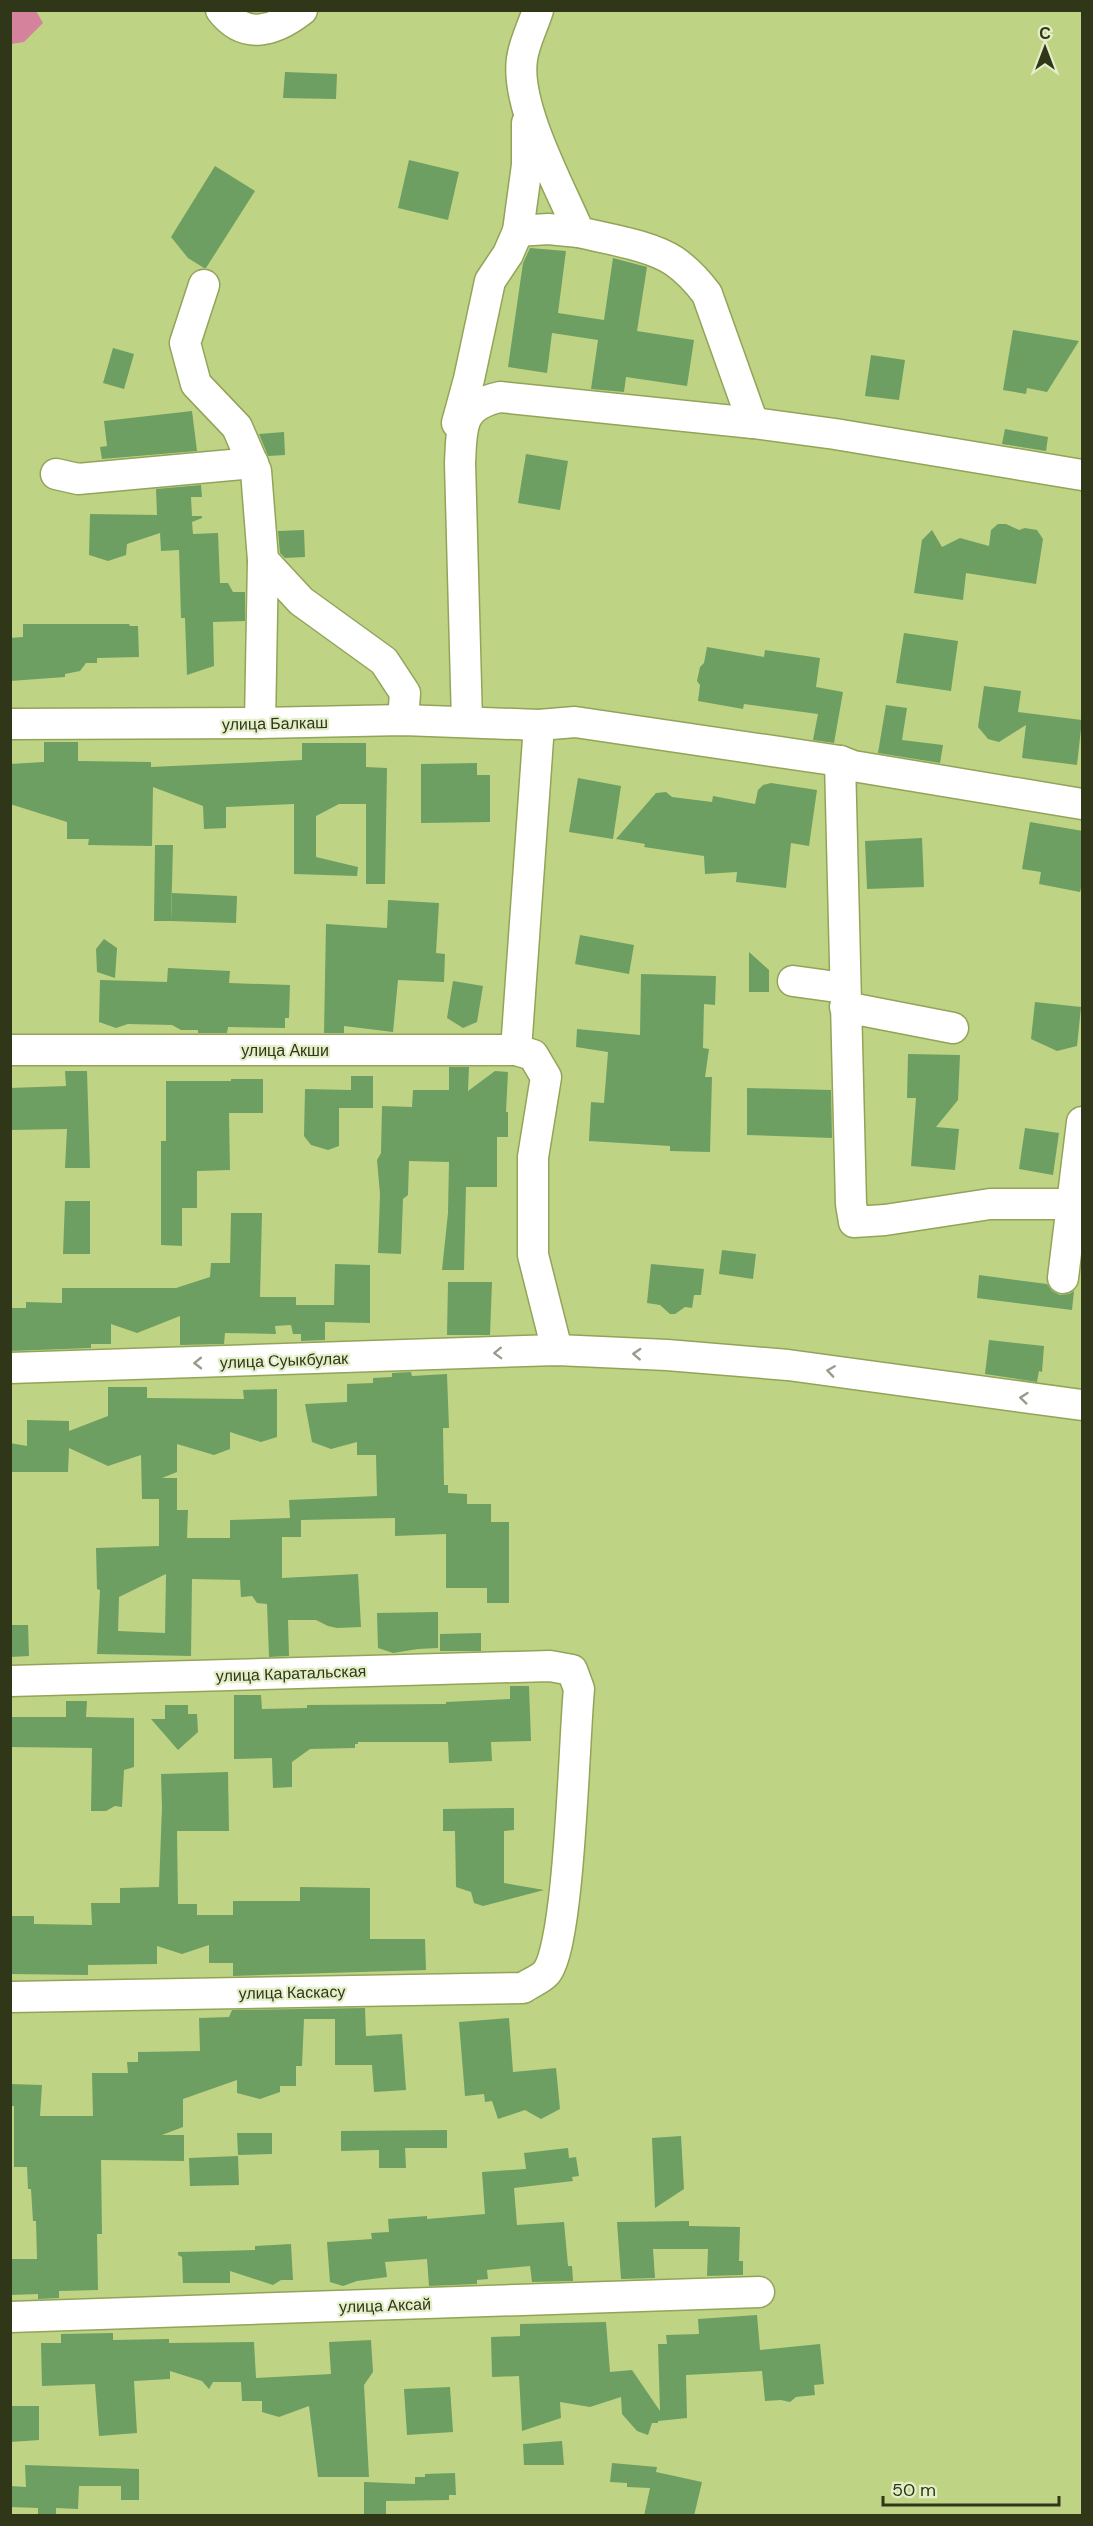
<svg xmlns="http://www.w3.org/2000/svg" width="1093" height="2526" viewBox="0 0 1093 2526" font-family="'DM Sans',sans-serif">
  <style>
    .green { fill: #d5839c }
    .building { fill: #6d9f62; fill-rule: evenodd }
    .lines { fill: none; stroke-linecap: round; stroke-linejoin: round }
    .minor-casing { stroke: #92a458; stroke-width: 33 }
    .minor { stroke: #fff; stroke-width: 30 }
    .oneway { stroke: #989b8c }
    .labels { text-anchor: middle; stroke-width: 4.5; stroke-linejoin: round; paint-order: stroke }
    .street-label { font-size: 16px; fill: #303718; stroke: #e4efc9 }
  </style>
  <rect width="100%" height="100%" fill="#bfd385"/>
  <path class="green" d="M11,10L36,11L43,23L24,42L11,44Z"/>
  <g class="building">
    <path d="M285,72L337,74L336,99L283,98Z"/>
    <path d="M409,160L459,172L448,220L398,208Z"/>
    <path d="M215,166L255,191L206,268H204L188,258L171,237Z"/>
    <path d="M530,248L566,251L558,313L604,320L613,258L647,267L637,331L694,340L687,386L626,377L624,392L591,389L598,340L552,333L547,373L508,367L523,263Z"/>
    <path d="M1013,330L1079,341L1047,392L1027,388L1026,394L1003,390Z"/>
    <path d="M113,348L134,354L124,389L103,383Z"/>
    <path d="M871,355L905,360L899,400L865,396Z"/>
    <path d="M192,411L197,451L102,459L100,447L107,446L104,421Z"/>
    <path d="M1005,429L1048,437L1046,451L1002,444Z"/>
    <path d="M284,432L285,455L268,456L259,434Z"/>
    <path d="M526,454L568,461L560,510L518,503Z"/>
    <path d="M201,485L202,497H191L192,516H202V518L192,522L193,534L218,533L220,583H228L233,592H245V621L213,622L214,666L187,675L185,618H181L179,550L161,551L160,533L127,544L126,555L108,561L89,555L90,514L157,515L156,489Z"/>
    <path d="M998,524H1006L1019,530L1025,528L1037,530L1043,539L1036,584L966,573L963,600L914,593L922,540L932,530L942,547L960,538L989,546L991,530Z"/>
    <path d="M304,530L305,557L285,558L280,553L278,531Z"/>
    <path d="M23,624H129L130,626H138L139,657L97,658V663H86L80,671L65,674V677L10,681V638L23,637Z"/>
    <path d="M904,633L958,641L951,691L896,683Z"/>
    <path d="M707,647L764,657L765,650L820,658L816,687L843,692L834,743L813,740L818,714L744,704L743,709L698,701L700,685L697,681L700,667L704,663Z"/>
    <path d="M984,686L1021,691L1018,712L1082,720L1077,765L1022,758L1026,725L999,742L988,739L978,727Z"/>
    <path d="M886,705L907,708L902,740L943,745L940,763L878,753Z"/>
    <path d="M44,742H78V761L151,762V767L302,760V743H366V767L387,768L385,884H366V804H339L316,816V857L358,867L357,876L294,874V804L226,807V828L204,829L203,806L153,787L152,846L88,845L89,839H67V822L10,804V764L44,762Z"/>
    <path d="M477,763V775H490V822L421,823V764Z"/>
    <path d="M578,778L621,786L613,839L569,832Z"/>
    <path d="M771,783L817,790L809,846L791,843L786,888L736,882L737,872L705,874L704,856L644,847L645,844L616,839L656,793L666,792L672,797L712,802L713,796L755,804L758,790L763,785Z"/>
    <path d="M1030,822L1083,831V880L1080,892L1039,884L1041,872L1022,869Z"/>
    <path d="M922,838L924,887L867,889L865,841Z"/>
    <path d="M155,845H173L171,921H154Z"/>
    <path d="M172,893L237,896L236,923L171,921Z"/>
    <path d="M388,900L439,903L436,953L445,954L444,982L398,980L393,1032L344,1026V1033H324L326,924L387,928Z"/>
    <path d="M580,935L634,945L629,974L575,964Z"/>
    <path d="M104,939L117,948L115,978L97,972L96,949Z"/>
    <path d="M749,952L769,970V992H749Z"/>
    <path d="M168,968L230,971L229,983L290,985L289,1018H285V1028L228,1027L227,1033H198V1030H181L172,1025L128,1024L116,1028L99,1022L100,980L167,982Z"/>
    <path d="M641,974L716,976L715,1005L704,1004L703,1048L709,1049L705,1077H712L710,1152L670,1151V1146L589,1141L591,1102L604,1103L608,1052L576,1047L577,1029L640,1035Z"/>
    <path d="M453,981L483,986L477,1022L463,1028L447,1018Z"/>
    <path d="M1035,1002L1081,1007L1077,1046L1057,1051L1031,1039Z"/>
    <path d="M908,1054L960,1055L958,1100L936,1127L959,1129L955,1170L911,1166L916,1098H907Z"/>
    <path d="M449,1067H469L468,1091L495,1071L508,1072L506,1112H508V1137H497V1187H466L464,1270H442L448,1213L449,1162L409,1161L408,1195L403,1199L401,1254L378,1253L380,1194L377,1160L381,1153L382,1106L412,1107L413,1090H449Z"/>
    <path d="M65,1071H87L90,1168H65L67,1129L10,1130V1088L66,1086Z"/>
    <path d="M351,1076H373V1108H339V1146L328,1150L311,1145L304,1136L305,1089L351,1090Z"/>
    <path d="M231,1079H263V1113H229L230,1170L197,1171V1208H182V1246L161,1245V1141H166V1081H231Z"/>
    <path d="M747,1088L831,1090L832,1138L747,1135Z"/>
    <path d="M1025,1128L1059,1133L1053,1175L1019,1169Z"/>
    <path d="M65,1201H90V1254H63Z"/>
    <path d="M231,1213H262L260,1297H296V1305H334L335,1264L370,1265V1323L325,1322V1340L301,1341V1334H293L291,1325L275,1326L276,1334L225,1333L224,1344L180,1345V1316L137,1333L111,1324V1344H91V1348L10,1351V1308H26V1302L62,1303V1288H176L210,1277L211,1263H230Z"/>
    <path d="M722,1250L756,1254L753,1279L719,1274Z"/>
    <path d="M651,1264L704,1269L701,1295H694L692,1308L685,1307L675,1314H670L660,1305L647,1303Z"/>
    <path d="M979,1275L1047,1284L1052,1291L1060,1295L1069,1294L1074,1291L1072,1310L977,1298Z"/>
    <path d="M448,1282H492L490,1335H447Z"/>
    <path d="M989,1340L1044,1346L1042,1372L1039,1371L1037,1382L985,1374Z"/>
    <path d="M411,1372L412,1376L447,1374L449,1428H443L444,1485H448V1493L467,1494V1504H491V1522H509V1603H487V1588H446V1534L395,1536V1518L301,1520V1537H282V1578L358,1574L361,1627L337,1628L328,1626L316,1620H288L289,1656L269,1657L267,1604L257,1603L252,1596L241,1597L240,1580L192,1579L191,1656L97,1654L100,1590L97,1589L96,1548L159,1546V1499H142L141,1455L108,1466L69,1448L68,1472H10V1443L27,1446V1420L69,1421V1431L108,1416V1387H147V1398L244,1399L243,1390L277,1389V1437L261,1442L230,1432V1449L214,1455L177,1444V1472L162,1478H177V1510H188L187,1538H230V1520L290,1518L289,1500L377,1496L376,1455H357V1442L331,1449L312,1442L305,1404L347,1402V1384L373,1383V1378L392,1377V1373ZM166,1574L165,1633L118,1631L119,1597Z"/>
    <path d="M438,1612V1648L418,1649L393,1653L378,1648L377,1613Z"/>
    <path d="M10,1625H28L29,1656L10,1657Z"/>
    <path d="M481,1633V1651H440V1634Z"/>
    <path d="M510,1686H529L531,1741L491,1742L492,1761L449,1763L448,1742H358V1744H355V1748L310,1749L292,1762V1787L273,1788L272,1758L234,1759V1695H261L262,1709L307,1708V1705L446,1704V1702L510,1699Z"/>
    <path d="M66,1701H87L86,1717L134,1718V1767L124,1770L122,1807L115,1806L106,1811H91L92,1748L10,1747V1717H66Z"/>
    <path d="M165,1705H188V1714H197L198,1732L178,1750L151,1719H165Z"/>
    <path d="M228,1772L229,1831H177L178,1904H197V1915H233V1901H300V1887L370,1888V1939H425L426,1970L233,1976V1963H209V1945L182,1954L157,1946V1964L88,1965V1975L10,1974V1916H34V1924L92,1925L91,1903H120V1888L159,1887L162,1807L161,1774Z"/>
    <path d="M514,1808V1830L504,1831V1883L544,1890L483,1906L474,1903L471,1892L456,1887L455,1831H443V1809Z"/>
    <path d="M365,2008L366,2036L402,2034L406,2090L374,2092L372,2065H335V2019H304L302,2066H296V2086H280V2092L260,2099L237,2093V2080L183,2099V2127L162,2135H184V2161L101,2160L102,2234H97L98,2290L59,2291V2298L38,2299V2294L10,2295V2259H37L36,2221H33L31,2189H28L27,2167H14V2106H10V2084L42,2085L40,2116H93L92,2073H128L127,2062H138V2052L200,2051L199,2018L229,2017L232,2010Z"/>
    <path d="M509,2018L513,2072L556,2068L560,2109L541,2119L525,2110L498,2119L492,2101L485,2102L484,2094L465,2096L459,2022Z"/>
    <path d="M447,2130V2148H405L406,2168H379V2150L341,2151V2131Z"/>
    <path d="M237,2133H272V2154L238,2155Z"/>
    <path d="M681,2136L684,2189L655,2208L652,2138Z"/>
    <path d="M568,2148L569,2158L576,2157L579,2176L572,2177L573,2181L514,2188L517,2225L564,2222L568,2266H572L573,2281L532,2282L530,2266L487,2270L488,2279L477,2280V2284L429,2286L427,2259L385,2262L387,2277L357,2281L343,2286L330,2282L327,2242L372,2239L371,2233L389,2232L388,2219L427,2216V2219L485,2214L482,2172L526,2169L524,2153Z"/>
    <path d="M238,2156L239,2185L190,2186L189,2158Z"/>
    <path d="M689,2221V2226L740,2227L739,2261H743V2275L707,2276L708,2249H653L655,2278L621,2279L617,2222Z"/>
    <path d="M291,2244L293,2280H281L273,2285L230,2271V2283H183L182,2257L178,2255V2252L255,2250V2246Z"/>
    <path d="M757,2315L760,2350L820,2344L824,2384L814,2385L815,2395L796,2397L790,2402L781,2400L765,2401L762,2371L686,2375L687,2418L658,2421V2423H652L648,2435L637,2431L622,2414L621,2397L590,2407L560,2402L561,2418L522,2431L519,2376L492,2377L491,2337L520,2336V2324L606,2322L610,2372L632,2370L660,2411L658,2344H667L666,2335L699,2334L698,2319Z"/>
    <path d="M113,2333V2340L169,2339V2343L254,2342L256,2378L331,2374L329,2342L371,2340L373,2372L364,2385L369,2477H318L309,2406L279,2417L262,2412V2401H242L241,2382H213L209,2389L202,2381L170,2371V2379L134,2381L137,2433L99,2436L95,2384L42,2386L41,2343H61V2334Z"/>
    <path d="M450,2387L453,2432L407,2435L404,2389Z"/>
    <path d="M10,2406H39V2440L10,2442Z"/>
    <path d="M562,2441L564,2465H524L523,2444Z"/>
    <path d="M612,2463L657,2467L656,2472L702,2482L694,2516H644L650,2488L627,2487V2483L610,2482Z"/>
    <path d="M25,2465L139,2469V2500H121V2486H79L78,2509L56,2508V2514H38V2508L10,2507V2486L26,2487Z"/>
    <path d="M455,2473L456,2495H449V2500L386,2501V2516H364V2482L415,2484V2477H425V2474Z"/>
  </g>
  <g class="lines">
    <defs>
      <g id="minor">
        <path d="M221,10C245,41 275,31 302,10"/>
        <path d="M538,10C533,26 524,43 522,59C515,106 560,187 579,232C607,239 650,245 674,261C687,270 698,282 707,294L753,423"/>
        <path d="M518,231L548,229L579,232"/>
        <path d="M204,285L185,343L196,384L237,427L256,471L263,560L260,723"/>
        <path d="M457,423L469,379L490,281L508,254L518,231L527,165V123"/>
        <path d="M56,474L78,479L253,463"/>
        <path d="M263,560L301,601L384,661L405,693L403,720"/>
        <path d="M467,722L460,463C462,427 459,406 500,397L753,423L835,434L1082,475"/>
        <path d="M10,724L260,723L403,720L539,725L575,722L840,761L853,766L1082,804"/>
        <path d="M840,761L851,1204L854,1222L885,1220L990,1204H1072L1082,1202"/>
        <path d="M793,981L844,988"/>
        <path d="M845,1007L953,1028"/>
        <path d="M10,1050H516L533,1055L546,1077L533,1157V1255L557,1350"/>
        <path d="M516,1050L539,725"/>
        <path d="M1063,1278L1082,1122"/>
        <path d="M10,1368L557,1350L667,1355L788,1365L1082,1405"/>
        <path d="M10,1681L550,1666L572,1670L579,1689C574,1737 570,1946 546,1973C541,1979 530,1983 523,1988L10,1997"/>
        <path d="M10,2317L759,2292"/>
      </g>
    </defs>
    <use href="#minor" class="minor-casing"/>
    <use href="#minor" class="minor"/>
  </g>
  <defs><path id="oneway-chevron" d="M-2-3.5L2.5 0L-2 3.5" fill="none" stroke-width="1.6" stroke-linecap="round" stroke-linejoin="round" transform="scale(1.5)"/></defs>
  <g class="oneway">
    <use href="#oneway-chevron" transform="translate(498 1353) rotate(178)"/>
    <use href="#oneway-chevron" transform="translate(637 1354) rotate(-177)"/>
    <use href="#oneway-chevron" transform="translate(198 1363) rotate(179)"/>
    <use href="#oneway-chevron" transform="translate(831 1371) rotate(-172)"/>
    <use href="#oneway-chevron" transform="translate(1024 1398) rotate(-174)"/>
  </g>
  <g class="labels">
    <g class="street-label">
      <text transform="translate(275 723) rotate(-1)" y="6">улица Балкаш</text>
      <text x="285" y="1056">улица Акши</text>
      <text transform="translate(284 1360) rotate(-2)" y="6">улица Суыкбулак</text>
      <text transform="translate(291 1673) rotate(-2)" y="6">улица Каратальская</text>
      <text transform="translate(292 1992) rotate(-1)" y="6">улица Каскасу</text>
      <text transform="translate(385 2305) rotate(-2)" y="6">улица Аксай</text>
    </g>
  </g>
  <rect width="1093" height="2526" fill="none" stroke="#303718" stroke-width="24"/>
  <g transform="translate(1045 48)" stroke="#e4efc9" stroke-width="4.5" paint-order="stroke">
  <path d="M0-4.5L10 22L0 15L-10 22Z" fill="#303718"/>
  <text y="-9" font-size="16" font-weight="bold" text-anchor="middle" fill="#303718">С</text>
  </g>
  <path d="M883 2496v9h176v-9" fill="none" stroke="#303718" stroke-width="3"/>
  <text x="892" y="2496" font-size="18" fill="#303718" stroke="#e4efc9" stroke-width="4.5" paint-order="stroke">50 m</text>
</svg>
